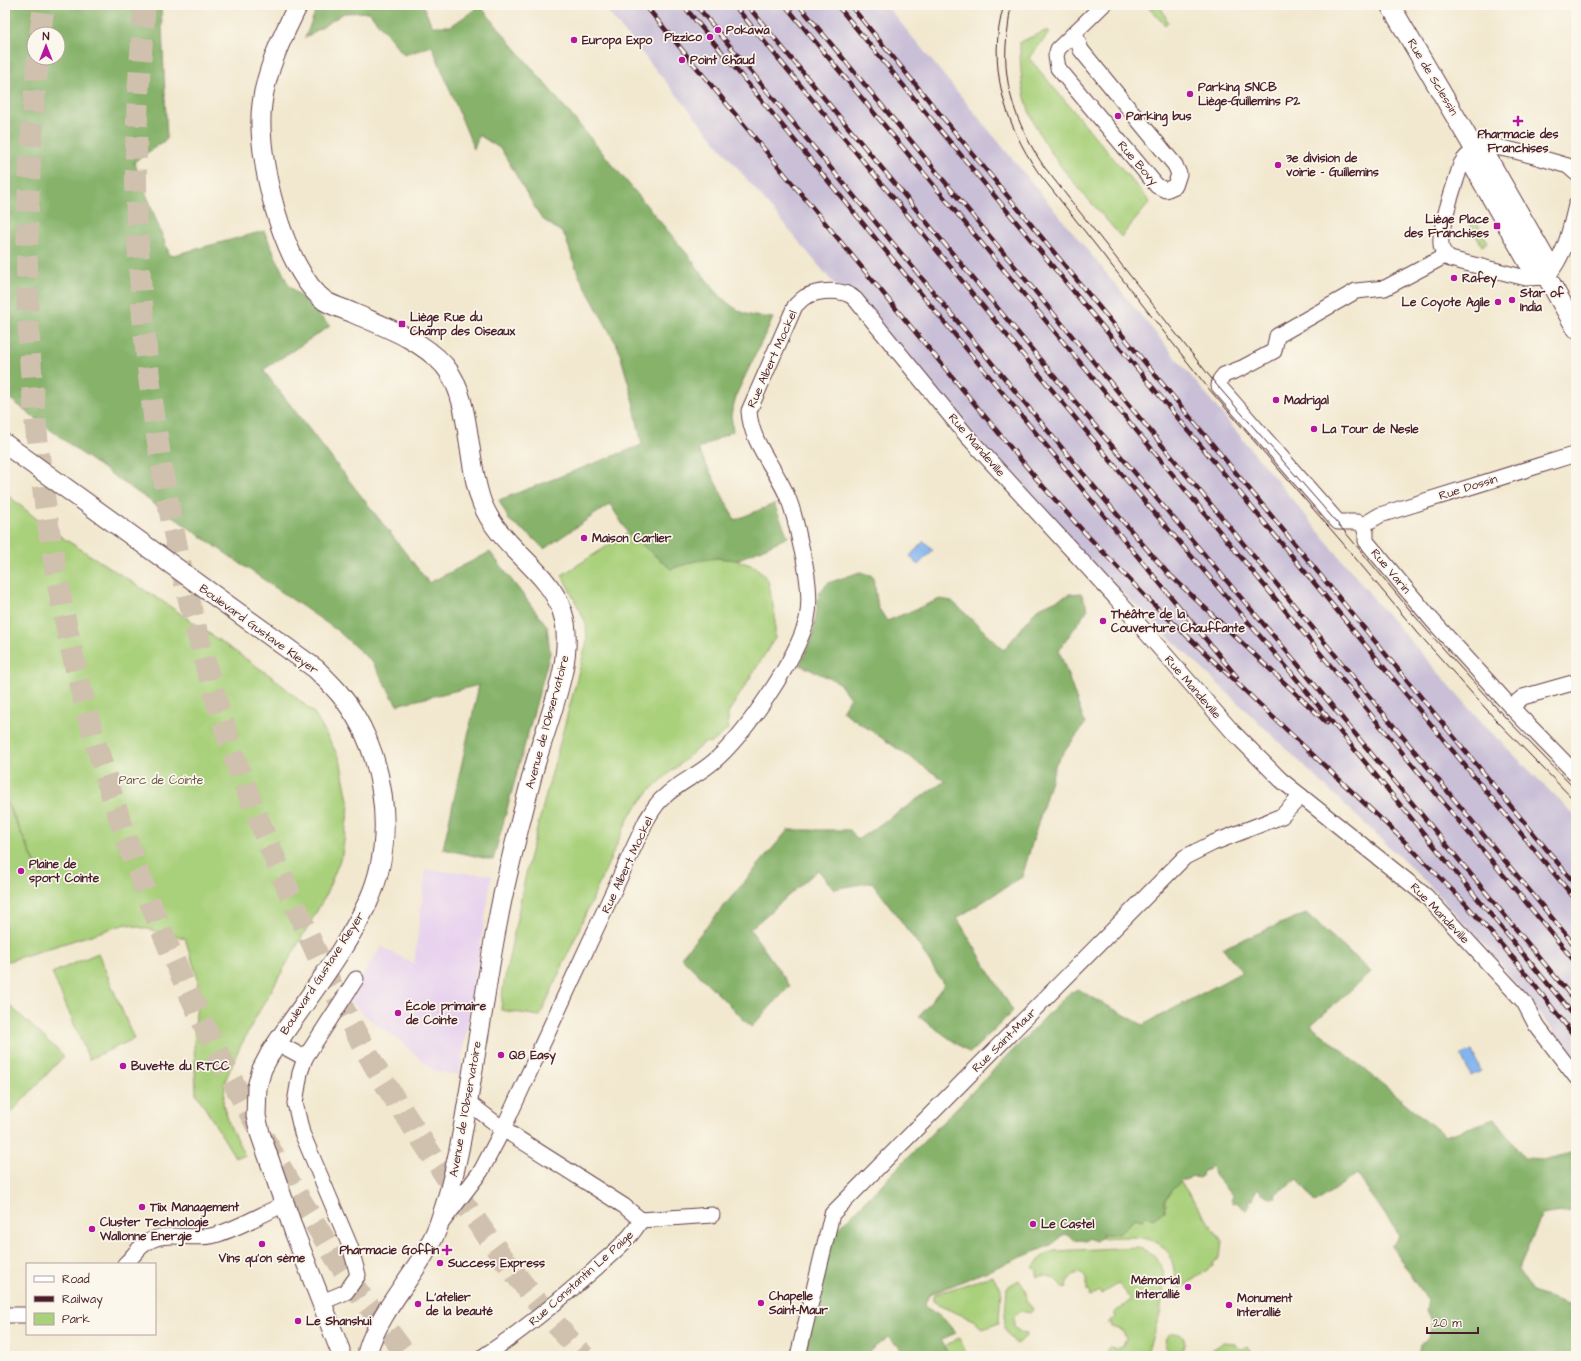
<svg xmlns="http://www.w3.org/2000/svg" width="1581" height="1361" viewBox="0 0 1581 1361" font-family="'Architects Daughter',sans-serif">
  <style>
    .built { fill: #e8d2ee }
    .industrial { fill: #c9bfd7 }
    .green { fill: #a9d07a; stroke: #7a7852 }
    .forest { fill: #86b26a; stroke: #68684a; fill-rule: evenodd }
    .water { fill: #82b5ef; stroke: #666a8d }
    .lines { fill: none; stroke-linecap: round; stroke-linejoin: round }
    .motorway-tunnel { stroke: #d0c0ae; stroke-width: 22; stroke-dasharray: 22 11; stroke-linecap: butt }
    .minor-casing { stroke: #633d44; stroke-width: 17 }
    .tertiary-casing { stroke: #633d44; stroke-width: 21 }
    .minor { stroke: #fff; stroke-width: 15 }
    .tertiary { stroke: #fff; stroke-width: 19 }
    .tram { stroke: #4a1f2b; stroke-width: 1 }
    .rail-casing { stroke: #4a1f2b; stroke-width: 4.5 }
    .rail { stroke: #fbf7ec; stroke-width: 3; stroke-dasharray: 9; stroke-linecap: butt }
    .poi-dot { fill: #b5179e; stroke: #fbf7ec; stroke-width: 1.5 }
    .labels { text-anchor: middle; stroke-width: 3.5; stroke-linejoin: round; paint-order: stroke }
    .poi-label { font-size: 12px; font-weight: bold; fill: #4a1f2b; stroke: #fbf7ec; text-anchor: start }
    .street-label { font-size: 12px; fill: #4a1f2b; stroke: #fbf7ec }
    .park-label { font-size: 12px; fill: #665443; stroke: #fbf7ec }
  </style>
  <rect width="100%" height="100%" fill="#fbf7ec"/>
  <filter id="ink" filterUnits="userSpaceOnUse"><feTurbulence type="fractalNoise" baseFrequency=".025" numOctaves="2"/><feDisplacementMap in="SourceGraphic" scale="8" xChannelSelector="R" yChannelSelector="G"/><feConvolveMatrix kernelMatrix="1 2 1 2 8 2 1 2 1" color-interpolation-filters="sRGB"/></filter>
  <filter id="wash" filterUnits="userSpaceOnUse"><feTurbulence type="fractalNoise" baseFrequency=".012" numOctaves="4" result="noise"/><feDisplacementMap in="SourceGraphic" scale="16" xChannelSelector="R" yChannelSelector="G"/><feGaussianBlur stdDeviation="0.9" result="paint"/><feColorMatrix in="noise" values="0 0 0 0 0 0 0 0 0 0 0 0 0 0 0 0 0 1.4 0 .05"/><feComposite in="paint" operator="in"/></filter>
  <g filter="url(#wash)">
    <rect width="100%" height="100%" fill="#f2e8cf"/>
    <path class="built" d="M426,870L492,875L459,1075L434,1071L399,1040L369,1019L346,999L382,947L414,964Z"/>
    <path class="industrial" d="M602,5H886L1379,605L1488,729L1576,817V1059L1488,949L1428,884L1089,561L958,421L829,278Z"/>
    <g class="green">
      <path d="M1146,5H1160L1168,22L1165,25Z"/>
      <path d="M1048,30L1049,33L1029,58L1150,202L1121,237C1088,197 1043,155 1027,105C1021,85 1020,64 1020,42Z"/>
      <path d="M1473,216L1488,242L1482,246L1467,220Z"/>
      <path d="M5,493L49,529L165,603L275,679L314,713L340,759L349,806L342,855L325,897L257,1015L237,1053L226,1079L223,1104L230,1126L245,1156L235,1157L196,1093L194,1044L198,980L185,938L126,924L5,962V800L42,878L5,797Z"/>
      <path d="M628,533L671,569L695,561L717,558L737,560L756,567L768,580L775,615V638L728,713V729L712,743L705,742L649,791L630,815L540,1016L501,1010L503,987L529,859L587,641L586,623L562,575Z"/>
      <path d="M98,953L134,1039L89,1059L52,973Z"/>
      <path d="M5,1001L64,1056L5,1119Z"/>
      <path d="M1180,1181L1222,1241L1220,1258L1213,1263L1214,1265L1180,1289C1174,1283 1175,1273 1173,1265C1165,1231 1128,1237 1101,1238L1102,1234C1117,1233 1126,1231 1134,1218L1143,1220L1146,1215L1153,1219L1166,1206C1164,1196 1174,1188 1180,1181Z"/>
      <path d="M1138,1247L1154,1255L1161,1265L1165,1278L1160,1314L1146,1356H1111L1107,1351L1108,1348L1116,1349L1122,1347L1126,1338L1122,1330L1112,1327L1111,1323L1108,1324V1322L1116,1317L1114,1313L1131,1300L1119,1283L1101,1294L1099,1291L1091,1297L1089,1296L1090,1292L1087,1291V1279C1079,1268 1068,1275 1067,1287L1063,1288C1056,1278 1048,1273 1037,1277V1271L1033,1267L1044,1255L1054,1251Z"/>
      <path d="M992,1276L1001,1288L999,1323L983,1329L973,1320L940,1306L933,1301V1296L936,1294Z"/>
      <path d="M1019,1280L1026,1291L1027,1302L1033,1309L1030,1313L1021,1311L1014,1317V1327L1020,1332L1027,1333V1336L1016,1344L1004,1329L1007,1287Z"/>
      <circle cx="1175" cy="1343" r="10"/>
      <path d="M960,1337L967,1356H955L953,1352H947L945,1347Z"/>
      <path d="M1223,1343L1235,1344L1240,1349H1245L1247,1347L1251,1350L1249,1356H1202Z"/>
    </g>
    <g class="forest">
      <path d="M5,5H161L167,139L134,162L170,256L264,231L288,284L330,326L263,370L429,583L490,552L547,626L550,653L493,860L443,849L479,685L397,705L373,663L338,631L85,456L5,395ZM34,34H58V58H34Z"/>
      <path d="M318,5H423L432,26H451L480,6L688,255C706,278 724,310 754,316C760,317 767,317 773,318L737,393L731,415L733,431L698,449L735,520L774,504L788,537L737,560L717,558L695,561L671,569L628,533L610,504L544,549L532,537L509,520L499,500L642,445L631,392L618,347L579,276L564,234L541,218L501,149L479,135L474,149L432,46L404,55L369,12L344,13L305,38Z"/>
      <path d="M860,572L873,576L878,607L887,621L940,599L952,601L1004,650L1037,609L1070,594L1081,593L1088,609L1059,650L1085,724L1056,763L1022,877L957,918L1013,1011L970,1053L919,1017L944,985L918,944L872,882L834,889L818,870L750,929L790,986L751,1027L681,957L788,830H850L857,840L945,781L842,711L850,698L838,682L800,665L813,635L819,593L828,583Z"/>
      <path d="M1306,913L1371,972L1311,1025L1445,1136L1494,1119L1524,1158L1547,1159L1576,1152V1210L1542,1215L1518,1270L1533,1292L1576,1308V1356H1418L1420,1345L1428,1337L1431,1321L1426,1311L1428,1300L1391,1246L1397,1242L1399,1235L1357,1174L1315,1203L1298,1179L1275,1194L1276,1197L1272,1198L1262,1193L1257,1188L1253,1200H1249L1250,1205L1246,1210L1236,1202L1233,1203L1231,1200L1233,1197L1214,1175L1212,1166L1203,1171L1202,1176L1198,1178L1192,1176L1186,1180H1182L1170,1192L1165,1201L1164,1211L1153,1219L1146,1215L1143,1220L1134,1218C1127,1230 1117,1236 1102,1234L1103,1237L1095,1241L1089,1238L1085,1240L1080,1239L1075,1240L1065,1234L1051,1245L929,1295L924,1306L943,1318L956,1333L940,1340L947,1352H953L955,1356H907L888,1337L863,1356H804L833,1234L1066,996L1077,989L1143,1025L1242,972L1223,948Z"/>
    </g>
    <g class="water">
      <path d="M924,541L933,550L918,565L910,556Z"/>
      <path d="M1472,1051L1481,1071L1471,1076L1461,1056Z"/>
    </g>
  </g>
  <g filter="url(#ink)">
    <g class="lines">
      <g class="motorway-tunnel">
        <path d="M145,5C140,63 135,122 136,181C139,362 167,543 221,716C237,769 259,822 281,873C313,947 346,1021 389,1090C402,1111 416,1131 429,1151C476,1223 526,1293 584,1356"/>
        <path d="M40,34L44,5"/>
        <path d="M38,58C28,162 23,266 31,370C39,478 55,588 82,693C129,875 205,1048 305,1207C322,1235 338,1263 357,1290C373,1312 391,1334 407,1356"/>
      </g>
      <defs>
        <g id="minor">
          <path d="M1075,33L1081,50L1175,165L1179,174L1175,186L1166,190L1157,186L1058,68L1056,56L1058,49L1103,5"/>
          <path d="M1576,173L1568,166C1549,161 1506,146 1489,147C1477,147 1467,154 1461,164C1456,182 1439,227 1441,244C1441,251 1445,255 1450,259L1526,278L1547,277C1566,253 1569,234 1576,205"/>
          <path d="M1445,256L1385,288L1356,291L1277,336L1274,351L1242,368L1224,375L1220,380L1219,386L1338,522H1357L1363,525L1366,533V541L1432,620L1511,707L1576,774"/>
          <path d="M1363,525L1380,515L1576,454"/>
          <path d="M1511,707L1523,697L1576,682"/>
          <path d="M277,1043L305,1058"/>
          <path d="M469,1103L503,1129L624,1206L641,1220"/>
          <path d="M641,1220L712,1215"/>
          <path d="M443,1221L481,1171L503,1129L646,821C651,813 656,803 664,797C678,783 698,775 713,762C744,736 797,659 807,619C812,595 806,565 800,542C797,527 794,512 788,498C776,468 751,444 749,411L795,306C798,303 802,299 805,297C818,290 844,288 855,299L967,436L1115,597L1232,731L1281,780L1426,896L1524,1002L1536,1025L1576,1077"/>
          <path d="M125,1264C131,1259 136,1251 142,1246C164,1227 190,1242 215,1235C239,1228 262,1214 285,1204"/>
          <path d="M322,1302L346,1292L358,1275L350,1246L302,1133L295,1103L300,1073L305,1058L356,979"/>
          <path d="M5,1315H27"/>
          <path d="M484,1356C524,1330 560,1300 595,1269C612,1253 630,1240 641,1220"/>
          <path d="M798,1356L832,1214L1185,857L1213,843L1282,816L1301,796"/>
        </g>
        <g id="tertiary">
          <path d="M298,5C283,35 266,70 262,104C255,154 283,270 325,301C333,306 344,309 353,313C385,327 420,339 444,365C472,397 466,462 482,503C499,547 549,570 562,611C578,657 545,725 533,772C521,821 507,870 498,920C490,959 485,999 478,1039C467,1102 460,1165 439,1224C423,1268 382,1305 368,1350"/>
          <path d="M1390,5L1475,150L1488,159L1546,260L1547,277L1576,328"/>
          <path d="M1475,150L1474,167L1528,262L1535,271L1547,277"/>
          <path d="M5,444L316,669C324,677 332,685 339,693C385,748 398,837 368,902C343,955 303,1003 271,1052L262,1069L257,1087L256,1116L260,1133L295,1234L340,1350"/>
        </g>
      </defs>
      <use href="#minor" class="minor-casing"/>
      <use href="#tertiary" class="tertiary-casing"/>
      <use href="#minor" class="minor"/>
      <use href="#tertiary" class="tertiary"/>
      <g class="tram">
        <path d="M1004,5C986,64 1005,124 1038,172L1208,388L1341,541L1417,632L1496,720L1576,802"/>
        <path d="M1012,5C1009,12 1009,21 1008,29C999,80 1017,127 1045,168L1215,383L1345,532L1424,627L1503,715L1576,790"/>
      </g>
      <defs>
        <g id="rail">
          <path d="M645,5L1040,483L1084,532L1148,599L1399,836L1463,901L1514,959L1576,1038"/>
          <path d="M683,5L1237,677"/>
          <path d="M696,5L1115,512L1171,577"/>
          <path d="M734,5L1134,489L1289,670L1576,1018"/>
          <path d="M747,5L1101,433L1300,667L1576,1002"/>
          <path d="M785,5L1576,963"/>
          <path d="M799,5L1576,947"/>
          <path d="M837,5L1576,900"/>
          <path d="M850,5L1576,885"/>
          <path d="M1169,574L1327,723"/>
        </g>
      </defs>
      <use href="#rail" class="rail-casing"/>
      <use href="#rail" class="rail"/>
    </g>
  </g>
  <g class="poi-dot">
    <circle cx="718" cy="30" r="4"/>
    <circle cx="710" cy="37" r="4"/>
    <circle cx="574" cy="40" r="4"/>
    <circle cx="682" cy="60" r="4"/>
    <circle cx="1190" cy="94" r="4"/>
    <circle cx="1118" cy="116" r="4"/>
    <path d="M1516 115h4v4h4v4h-4v4h-4v-4h-4v-4h4z"/>
    <circle cx="1278" cy="165" r="4"/>
    <rect x="1493" y="222" width="8" height="8" rx="2"/>
    <circle cx="1454" cy="278" r="4"/>
    <circle cx="1512" cy="300" r="4"/>
    <circle cx="1498" cy="302" r="4"/>
    <rect x="398" y="320" width="8" height="8" rx="2"/>
    <circle cx="1276" cy="400" r="4"/>
    <circle cx="1314" cy="429" r="4"/>
    <circle cx="584" cy="538" r="4"/>
    <circle cx="1103" cy="621" r="4"/>
    <circle cx="21" cy="871" r="4"/>
    <circle cx="398" cy="1013" r="4"/>
    <circle cx="501" cy="1055" r="4"/>
    <circle cx="123" cy="1066" r="4"/>
    <circle cx="142" cy="1207" r="4"/>
    <circle cx="1033" cy="1224" r="4"/>
    <circle cx="92" cy="1229" r="4"/>
    <circle cx="262" cy="1244" r="4"/>
    <path d="M445 1244h4v4h4v4h-4v4h-4v-4h-4v-4h4z"/>
    <circle cx="440" cy="1263" r="4"/>
    <circle cx="1188" cy="1287" r="4"/>
    <circle cx="761" cy="1303" r="4"/>
    <circle cx="418" cy="1304" r="4"/>
    <circle cx="1229" cy="1305" r="4"/>
    <circle cx="298" cy="1321" r="4"/>
  </g>
  <g class="labels">
    <g class="poi-label">
      <text x="726" y="34">Pokawa</text>
      <text x="702" y="41" text-anchor="end">Pizzico</text>
      <text x="582" y="44">Europa Expo</text>
      <text x="690" y="64">Point Chaud</text>
      <text x="1198" y="91">Parking SNCB<tspan x="1198" dy="14">Liège-Guillemins P2</tspan></text>
      <text x="1126" y="120">Parking bus</text>
      <text x="1518" y="138" text-anchor="middle">Pharmacie des<tspan x="1518" dy="14">Franchises</tspan></text>
      <text x="1286" y="162">3e division de<tspan x="1286" dy="14">voirie - Guillemins</tspan></text>
      <text x="1489" y="223" text-anchor="end">Liège Place<tspan x="1489" dy="14">des Franchises</tspan></text>
      <text x="1462" y="282">Rafey</text>
      <text x="1520" y="297">Star of<tspan x="1520" dy="14">India</tspan></text>
      <text x="1490" y="306" text-anchor="end">Le Coyote Agile</text>
      <text x="410" y="321">Liège Rue du<tspan x="410" dy="14">Champ des Oiseaux</tspan></text>
      <text x="1284" y="404">Madrigal</text>
      <text x="1322" y="433">La Tour de Nesle</text>
      <text x="592" y="542">Maison Carlier</text>
      <text x="1111" y="618">Théâtre de la<tspan x="1111" dy="14">Couverture Chauffante</tspan></text>
      <text x="29" y="868">Plaine de<tspan x="29" dy="14">sport Cointe</tspan></text>
      <text x="406" y="1010">École primaire<tspan x="406" dy="14">de Cointe</tspan></text>
      <text x="509" y="1059">Q8 Easy</text>
      <text x="131" y="1070">Buvette du RTCC</text>
      <text x="150" y="1211">Tiix Management</text>
      <text x="100" y="1226">Cluster Technologie<tspan x="100" dy="14">Wallonne Energie</tspan></text>
      <text x="1041" y="1228">Le Castel</text>
      <text x="439" y="1254" text-anchor="end">Pharmacie Goffin</text>
      <text x="262" y="1262" text-anchor="middle">Vins qu'on sème</text>
      <text x="448" y="1267">Success Express</text>
      <text x="1180" y="1284" text-anchor="end">Mémorial<tspan x="1180" dy="14">Interallié</tspan></text>
      <text x="769" y="1300">Chapelle<tspan x="769" dy="14">Saint-Maur</tspan></text>
      <text x="426" y="1301">L'atelier<tspan x="426" dy="14">de la beauté</tspan></text>
      <text x="1237" y="1302">Monument<tspan x="1237" dy="14">Interallié</tspan></text>
      <text x="306" y="1325">Le Shanshui</text>
    </g>
    <g class="street-label">
      <text transform="translate(1433 77) rotate(59)" y="4">Rue de Sclessin</text>
      <text transform="translate(1138 163) rotate(49)" y="4">Rue Bovy</text>
      <text transform="translate(772 359) rotate(-66)" y="4">Rue Albert Mockel</text>
      <text transform="translate(977 445) rotate(49)" y="4">Rue Mandeville</text>
      <text transform="translate(1468 487) rotate(-17)" y="4">Rue Dossin</text>
      <text transform="translate(1391 571) rotate(50)" y="4">Rue Varin</text>
      <text transform="translate(259 629) rotate(36)" y="4">Boulevard Gustave Kleyer</text>
      <text transform="translate(1193 687) rotate(49)" y="4">Rue Mandeville</text>
      <text transform="translate(547 722) rotate(-75)" y="4">Avenue de l'Observatoire</text>
      <text transform="translate(627 865) rotate(-65)" y="4">Rue Albert Mockel</text>
      <text transform="translate(1440 913) rotate(46)" y="4">Rue Mandeville</text>
      <text transform="translate(322 973) rotate(-57)" y="4">Boulevard Gustave Kleyer</text>
      <text transform="translate(1004 1040) rotate(-45)" y="4">Rue Saint-Maur</text>
      <text transform="translate(465 1109) rotate(-80)" y="4">Avenue de l'Observatoire</text>
      <text transform="translate(581 1278) rotate(-42)" y="4">Rue Constantin Le Paige</text>
    </g>
    <g class="park-label">
      <text x="161" y="784">Parc de Cointe</text>
    </g>
  </g>
  <rect width="1581" height="1361" fill="none" stroke="#fbf7ec" stroke-width="20"/>
  <rect x="26" y="1263" width="130" height="72" fill="#fbf7ec" stroke="#b4a19f"/>
  <rect x="34" y="1276" width="20" height="6" fill="#ffffff" stroke="#b4a19f"/>
  <text x="62" y="1283" font-size="12" fill="#4a1f2b">Road</text>
  <rect x="34" y="1296" width="20" height="6" fill="#4a1f2b" stroke="#b4a19f"/>
  <text x="62" y="1303" font-size="12" fill="#4a1f2b">Railway</text>
  <rect x="34" y="1313" width="20" height="12" fill="#a9d07a" stroke="#b4a19f"/>
  <text x="62" y="1323" font-size="12" fill="#4a1f2b">Park</text>
  <g transform="translate(46 46)"><circle r="19" fill="#fbf7ec" stroke="#b4a19f"/>
  <path d="M0-3L7 15L0 10L-7 15Z" fill="#b5179e"/>
  <text y="-6" font-size="11" font-weight="bold" text-anchor="middle" fill="#4a1f2b">N</text>
  </g>
  <path d="M1427 1327v6h51v-6" fill="none" stroke="#4a1f2b" stroke-width="2"/>
  <text x="1433" y="1327" font-size="12" fill="#4a1f2b" stroke="#fbf7ec" stroke-width="3" paint-order="stroke">20 m</text>
</svg>
